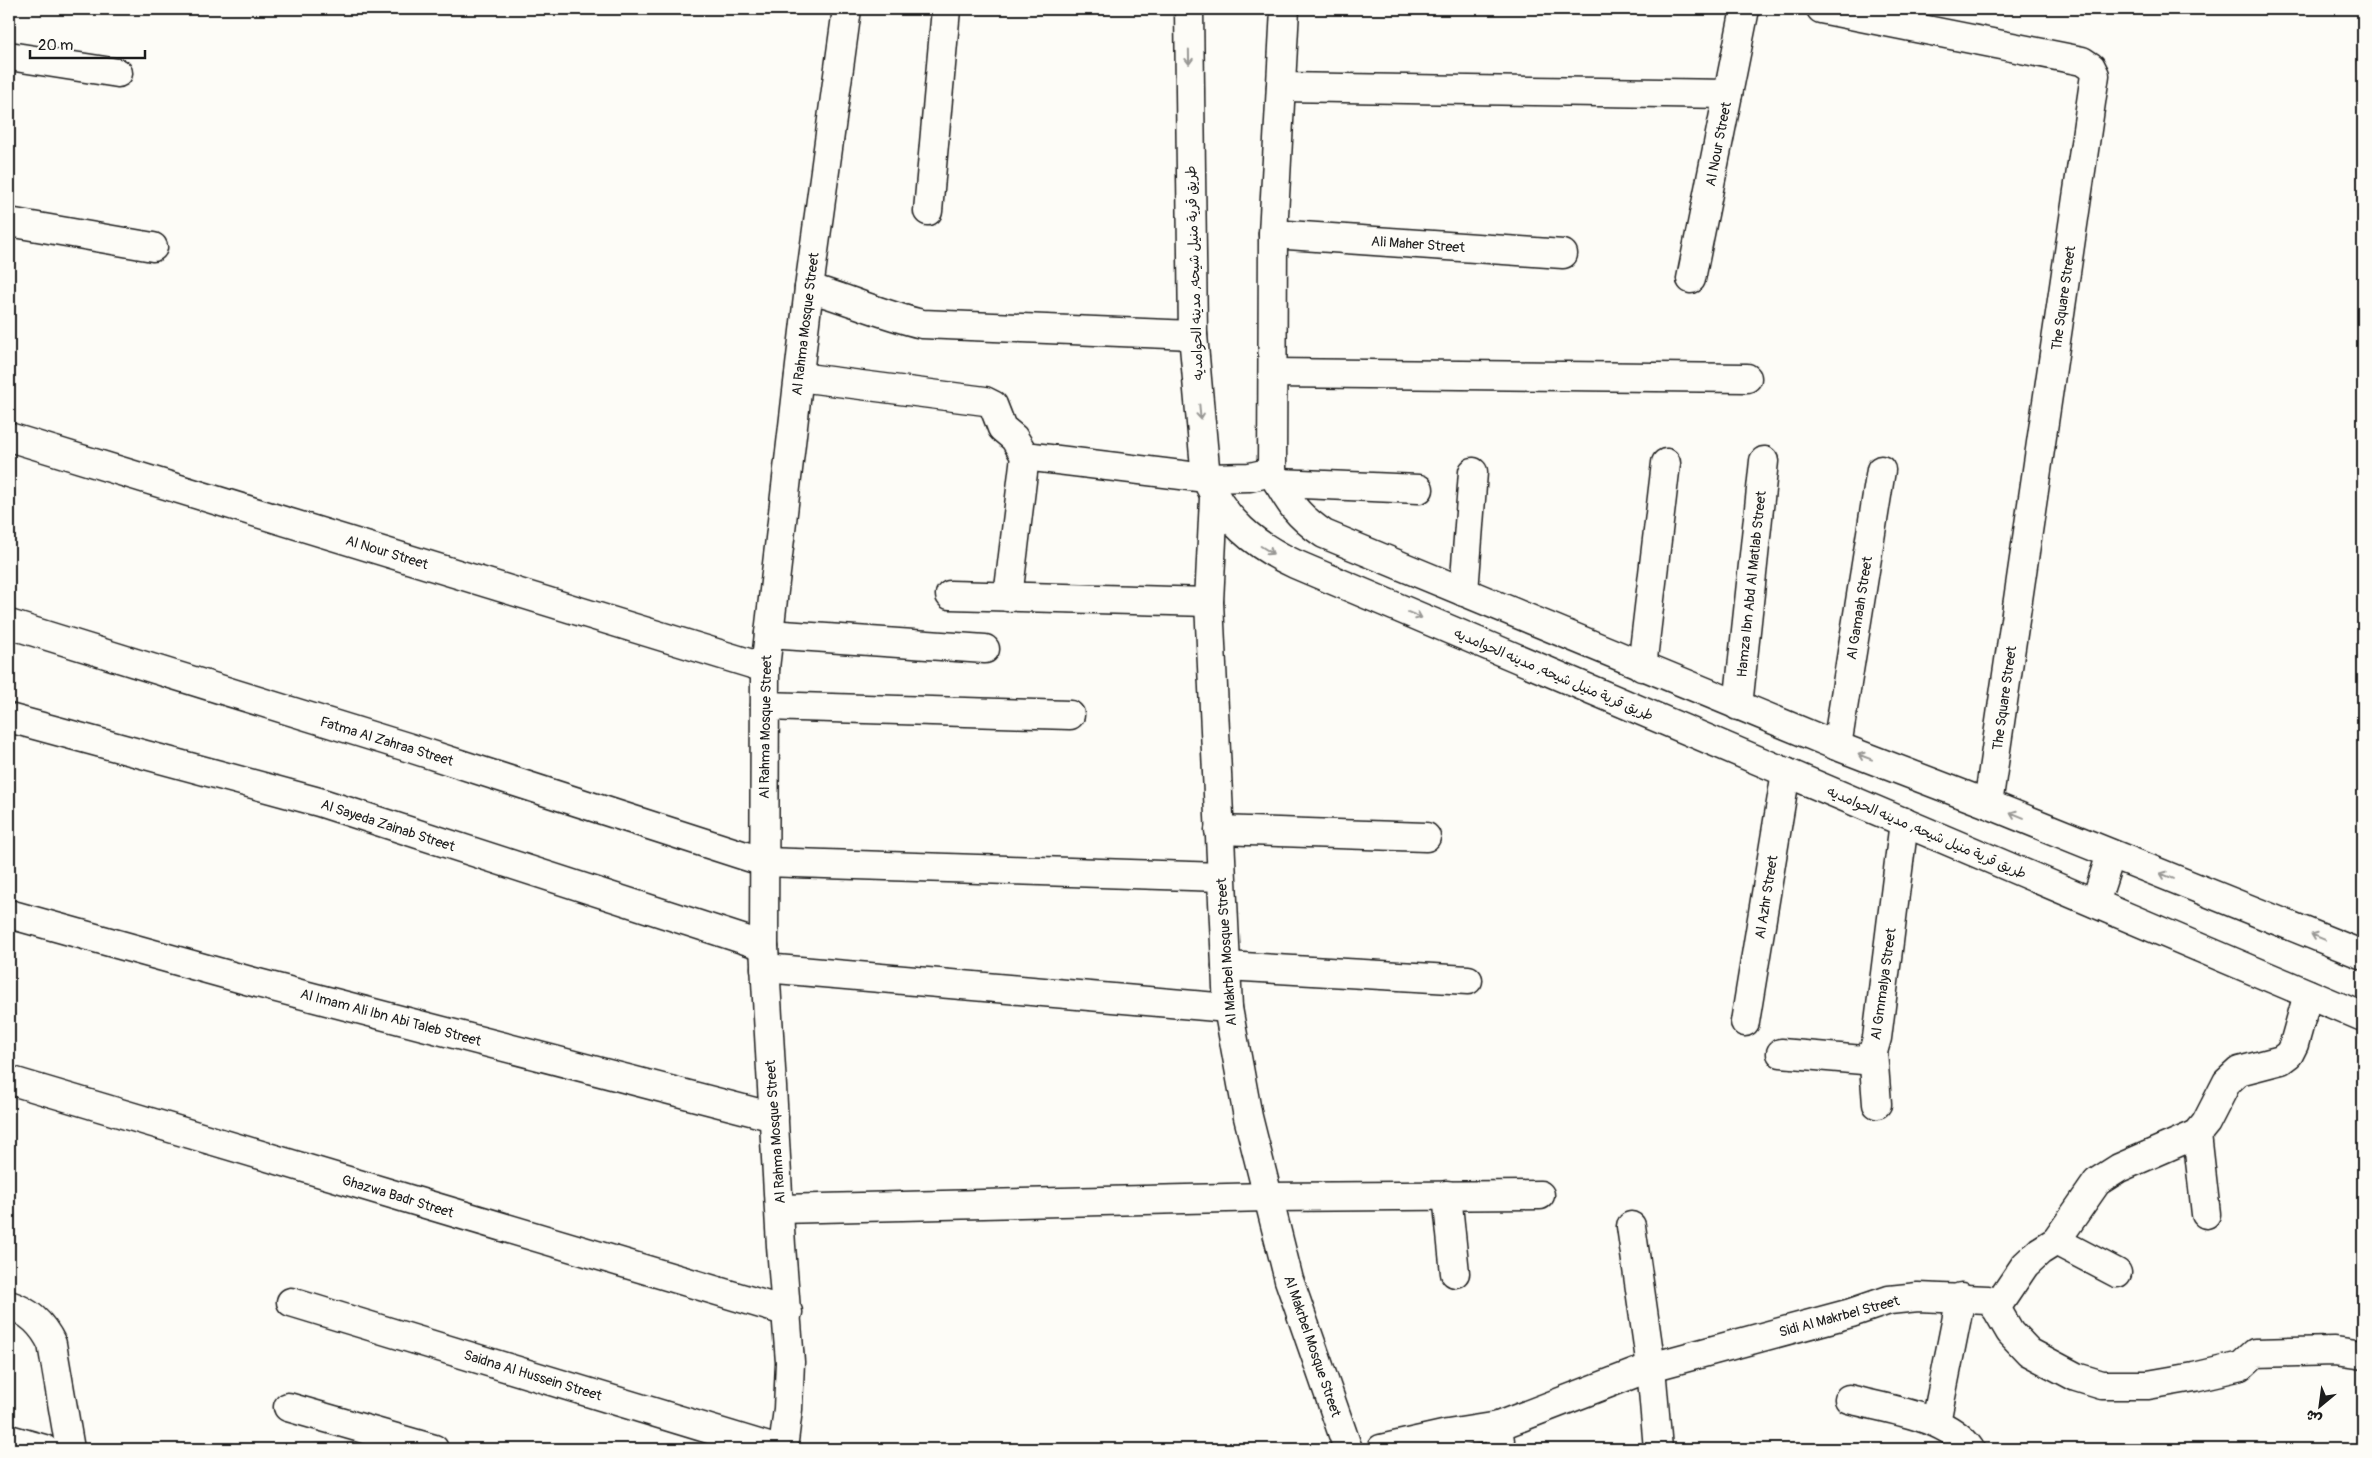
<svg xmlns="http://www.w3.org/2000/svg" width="2372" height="1458" viewBox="0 0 2372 1458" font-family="Pangolin,'Playpen Sans Arabic',sans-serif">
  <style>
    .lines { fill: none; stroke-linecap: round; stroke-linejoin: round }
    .minor-casing { stroke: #1c1c1c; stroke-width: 31 }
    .major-casing { stroke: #1c1c1c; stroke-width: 31 }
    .minor { stroke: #fdfcf7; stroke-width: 28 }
    .major { stroke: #fdfcf7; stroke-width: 28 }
    .oneway { stroke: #989794 }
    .labels { text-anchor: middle; stroke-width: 4.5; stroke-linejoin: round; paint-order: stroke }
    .street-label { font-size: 14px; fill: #1c1c1c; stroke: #fdfcf7 }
  </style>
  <rect width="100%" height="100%" fill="#fdfcf7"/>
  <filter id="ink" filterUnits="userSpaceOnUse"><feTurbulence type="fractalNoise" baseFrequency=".02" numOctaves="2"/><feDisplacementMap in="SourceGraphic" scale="10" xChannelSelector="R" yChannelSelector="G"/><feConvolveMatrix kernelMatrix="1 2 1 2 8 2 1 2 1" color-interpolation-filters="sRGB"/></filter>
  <g filter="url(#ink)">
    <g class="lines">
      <defs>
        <g id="minor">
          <path d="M1821,9L2082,61L2091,67L2095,75L1988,804"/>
          <path d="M9,56L118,73"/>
          <path d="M1281,87L1728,94"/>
          <path d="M928,211L946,9"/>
          <path d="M9,222L153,247"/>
          <path d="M1273,234L1563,254"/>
          <path d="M1691,279L1745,9"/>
          <path d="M809,288C848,299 883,315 922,324L1193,335"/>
          <path d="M1273,373L1747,378"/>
          <path d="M799,377L985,401L993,405L1002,428L1014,438L1025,456L1008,597"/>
          <path d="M9,437L765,668"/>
          <path d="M1025,456L1206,478L1250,477L1272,472"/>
          <path d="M1278,483L1419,489"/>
          <path d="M1214,498L1209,602L1228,1008L1248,1117L1289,1280L1348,1449"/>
          <path d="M1464,592L1473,472"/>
          <path d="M950,595L1209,602"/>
          <path d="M9,624L407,747L764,862L1221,877"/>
          <path d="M769,634L985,649"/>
          <path d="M1642,667L1666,463"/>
          <path d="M765,706L1070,715"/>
          <path d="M1738,706L1764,461"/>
          <path d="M9,718L319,802L764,946"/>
          <path d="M1837,746L1881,470"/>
          <path d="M1219,830L1426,837"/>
          <path d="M9,914L250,981L774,1117"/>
          <path d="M1226,966L1468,980"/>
          <path d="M765,968L1228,1008"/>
          <path d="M1745,1022L1786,772"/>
          <path d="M1873,1052L1877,1104"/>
          <path d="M1781,1053L1863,1060L1873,1052L1877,1038L1904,822"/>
          <path d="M9,1080L788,1312"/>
          <path d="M2197,1134L2206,1214"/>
          <path d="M1447,1195L1455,1273"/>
          <path d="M780,1209L1268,1197L1540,1195"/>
          <path d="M1631,1226L1651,1367L1658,1449"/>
          <path d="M2056,1241L2117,1273"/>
          <path d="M291,1302L775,1449"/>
          <path d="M9,1305C29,1311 43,1325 52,1344L70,1449"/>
          <path d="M1996,1308L2025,1265L2040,1251L2056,1241L2097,1182L2119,1168L2197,1134L2206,1123L2227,1082L2239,1071L2281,1060L2289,1054L2294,1044L2308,994"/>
          <path d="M1849,1399C1886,1409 1948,1416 1970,1449"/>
          <path d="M288,1407L434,1449"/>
          <path d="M1936,1422L1961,1297"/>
          <path d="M1498,1426L1501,1449"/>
          <path d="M9,1439L44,1449"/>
          <path d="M783,1449L788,1409L790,1362L781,1246L764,946L765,668L809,288L847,9"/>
          <path d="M1381,1449L1448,1434L1498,1426L1651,1367L1851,1313L1889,1300L1918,1297L1988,1300L1996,1308L2010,1332L2029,1352L2076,1377L2102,1385H2148L2194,1377L2241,1366L2255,1353L2335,1351L2363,1355"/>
        </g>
        <g id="major">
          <path d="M1189,9L1193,335L1206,478C1224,520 1254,545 1295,564L2363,1017"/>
          <path d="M1285,9L1273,234L1272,472C1289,502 1295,514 1324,534L1837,746L1988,804L2363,955"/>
          <path d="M2095,903L2111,854"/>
        </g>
      </defs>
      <use href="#minor" class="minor-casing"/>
      <use href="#major" class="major-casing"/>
      <use href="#minor" class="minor"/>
      <use href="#major" class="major"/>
    </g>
    <defs><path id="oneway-shaft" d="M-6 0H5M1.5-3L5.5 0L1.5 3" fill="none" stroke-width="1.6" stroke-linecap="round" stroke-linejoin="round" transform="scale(1.25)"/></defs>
    <g class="oneway">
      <use href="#oneway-shaft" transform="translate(1189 57) rotate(89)"/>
      <use href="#oneway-shaft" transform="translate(1200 412) rotate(85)"/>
      <use href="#oneway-shaft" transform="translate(1267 550) rotate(32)"/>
      <use href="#oneway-shaft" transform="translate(1415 615) rotate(23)"/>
      <use href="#oneway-shaft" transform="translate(1865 757) rotate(-159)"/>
      <use href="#oneway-shaft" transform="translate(2017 815) rotate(-158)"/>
      <use href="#oneway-shaft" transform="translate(2167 876) rotate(-158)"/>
      <use href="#oneway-shaft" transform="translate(2318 937) rotate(-158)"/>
    </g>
  </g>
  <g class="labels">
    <g class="street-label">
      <text transform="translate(1718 144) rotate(-79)" y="5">Al Nour Street</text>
      <text transform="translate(1418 244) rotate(4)" y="5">Ali Maher Street</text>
      <text transform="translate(1194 273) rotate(-92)" y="5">طريق قرية منيل شيحه, مدينه الحوامديه</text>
      <text transform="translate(2063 298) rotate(-82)" y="5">The Square Street</text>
      <text transform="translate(805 324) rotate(-83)" y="5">Al Rahma Mosque Street</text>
      <text transform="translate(387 552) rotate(17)" y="5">Al Nour Street</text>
      <text transform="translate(1751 584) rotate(-84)" y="5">Hamza Ibn Abd Al Matlab Street</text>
      <text transform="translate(1859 608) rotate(-81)" y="5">Al Gamaah Street</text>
      <text transform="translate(1554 674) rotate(23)" y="5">طريق قرية منيل شيحه, مدينه الحوامديه</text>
      <text transform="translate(2004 698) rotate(-82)" y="5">The Square Street</text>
      <text transform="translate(765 727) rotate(-89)" y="5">Al Rahma Mosque Street</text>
      <text transform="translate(387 741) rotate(17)" y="5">Fatma Al Zahraa Street</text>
      <text transform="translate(388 825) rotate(18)" y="5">Al Sayeda Zainab Street</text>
      <text transform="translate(1927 832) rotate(23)" y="5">طريق قرية منيل شيحه, مدينه الحوامديه</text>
      <text transform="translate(1766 897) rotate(-81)" y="5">Al Azhr Street</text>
      <text transform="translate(1226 952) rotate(-94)" y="5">Al Makrbel Mosque Street</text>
      <text transform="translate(1883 984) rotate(-82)" y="5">Al Gmmalya Street</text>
      <text transform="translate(391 1017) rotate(15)" y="5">Al Imam Ali Ibn Abi Taleb Street</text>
      <text transform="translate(775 1132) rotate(-94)" y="5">Al Rahma Mosque Street</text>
      <text transform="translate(398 1196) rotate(17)" y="5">Ghazwa Badr Street</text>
      <text transform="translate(1839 1316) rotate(-15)" y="5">Sidi Al Makrbel Street</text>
      <text transform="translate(1313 1346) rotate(71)" y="5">Al Makrbel Mosque Street</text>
      <text transform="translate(533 1375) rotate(17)" y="5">Saidna Al Hussein Street</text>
    </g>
  </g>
  <rect width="2372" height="1458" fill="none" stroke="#fdfcf7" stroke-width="30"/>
  <rect x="15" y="15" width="2342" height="1428" fill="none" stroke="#1c1c1c" stroke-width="2" filter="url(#ink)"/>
  <g transform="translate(2320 1406) rotate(209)" stroke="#fdfcf7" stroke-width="4" paint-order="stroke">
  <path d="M0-4L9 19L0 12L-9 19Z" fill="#1c1c1c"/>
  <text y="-8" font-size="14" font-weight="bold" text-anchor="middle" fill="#1c1c1c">ش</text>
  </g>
  <path d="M30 50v8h115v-8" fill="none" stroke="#1c1c1c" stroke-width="2.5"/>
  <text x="38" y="50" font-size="15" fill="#1c1c1c" stroke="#fdfcf7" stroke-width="4" paint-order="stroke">20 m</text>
</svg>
